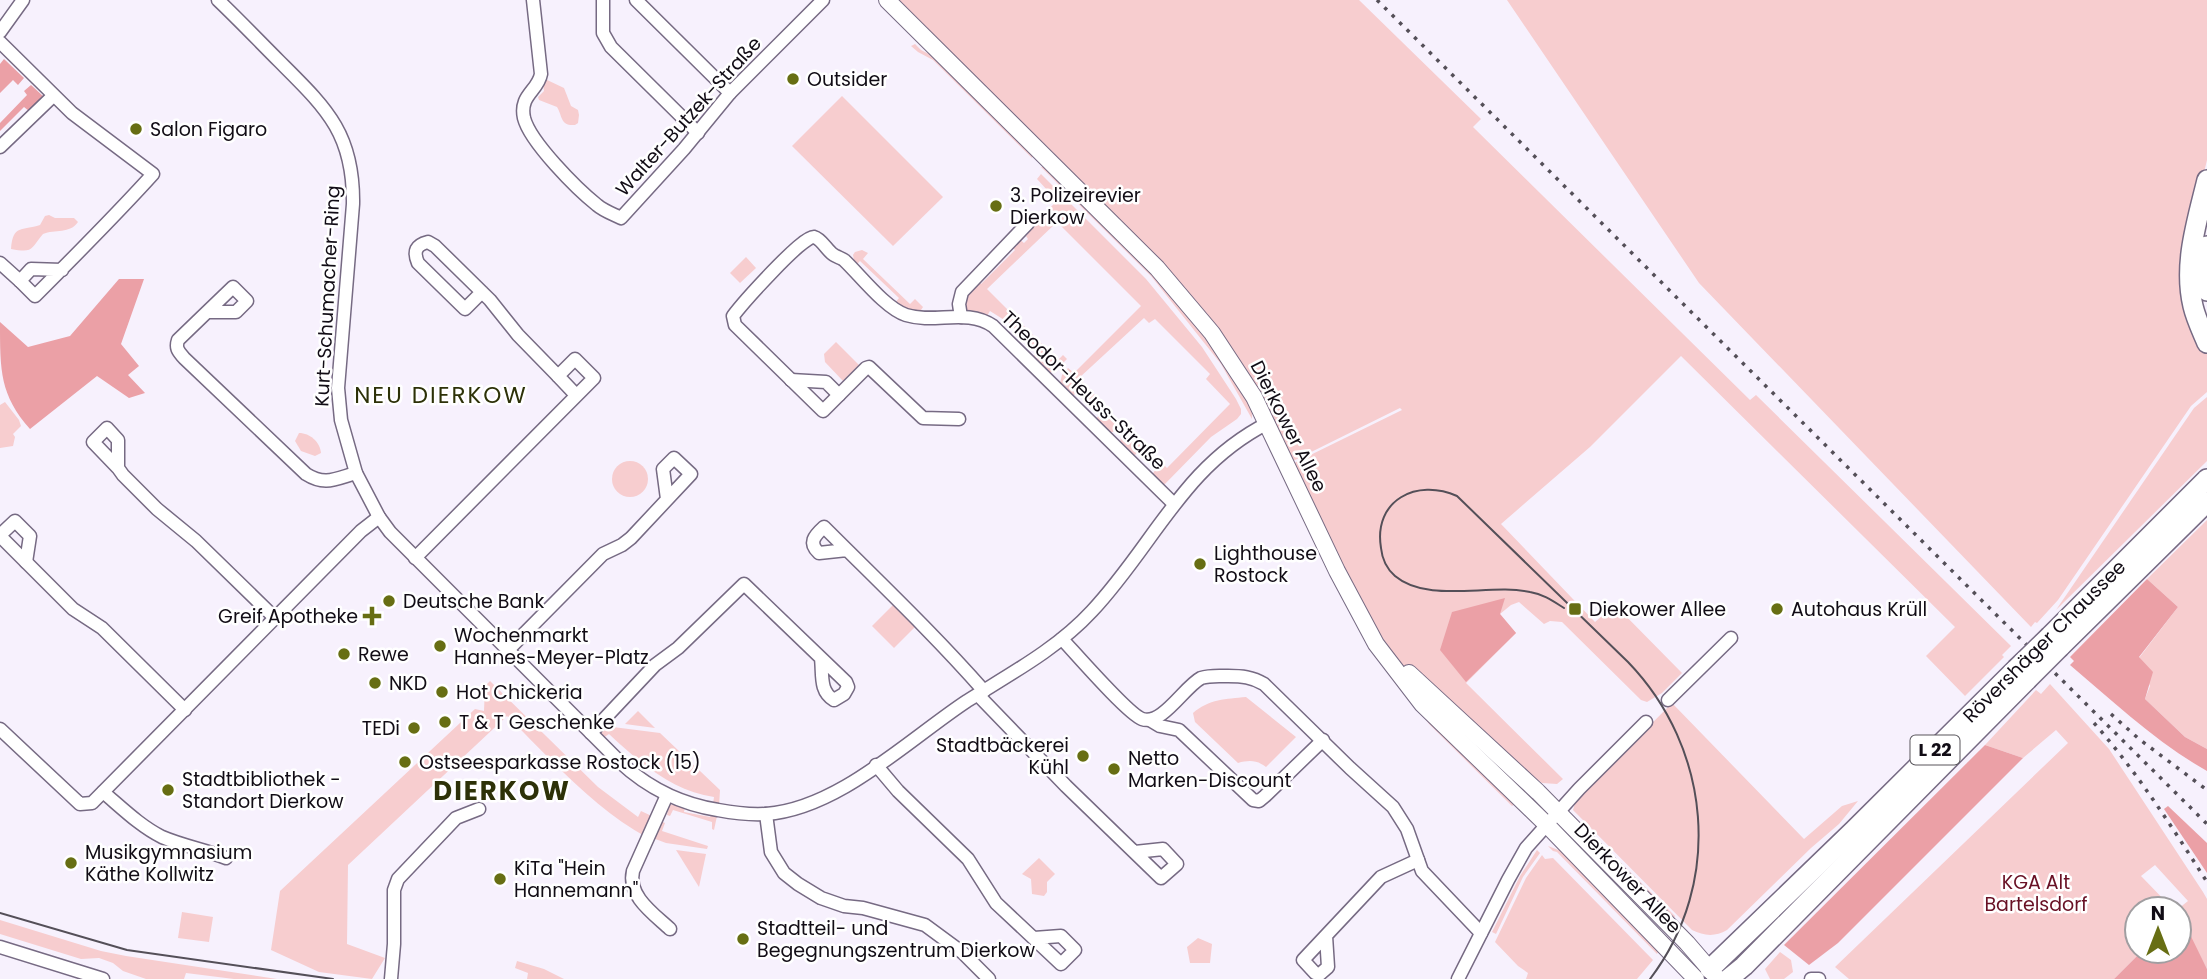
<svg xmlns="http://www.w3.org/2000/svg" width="2207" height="979" viewBox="0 0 2207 979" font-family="Poppins,sans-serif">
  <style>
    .green { fill: #f7cdcf }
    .forest { fill: #eba0a6 }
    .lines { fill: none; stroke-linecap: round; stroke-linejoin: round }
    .minor-casing { stroke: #766a83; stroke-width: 15 }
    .major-casing { stroke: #766a83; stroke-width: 18 }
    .highway-casing { stroke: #766a83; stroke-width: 22 }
    .minor { stroke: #fff; stroke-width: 12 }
    .major { stroke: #fff; stroke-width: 16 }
    .highway { stroke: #fff; stroke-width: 19 }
    .tram { stroke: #544f58; stroke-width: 2 }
    .rail { stroke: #544f58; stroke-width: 3.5; stroke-dasharray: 3.5 7; stroke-linecap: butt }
    .highway-bridge-casing { stroke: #766a83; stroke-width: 22; stroke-linecap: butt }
    .highway-bridge { stroke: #fff; stroke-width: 19 }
    .poi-dot { fill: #676e13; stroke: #fff; stroke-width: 2.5 }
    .labels { text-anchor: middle; stroke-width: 5; stroke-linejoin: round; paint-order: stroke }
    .shield { fill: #fff; stroke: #58555b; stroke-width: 2 }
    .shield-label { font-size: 18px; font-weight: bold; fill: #110c15 }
    .poi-label { font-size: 19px; fill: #110c15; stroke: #fff; text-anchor: start }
    .street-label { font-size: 19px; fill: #110c15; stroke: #fff }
    .park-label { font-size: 19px; fill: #681024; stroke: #fff }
    .quarter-label { font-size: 23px; letter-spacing: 2px; fill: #2d3108; stroke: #fff }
    .district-label { font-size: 26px; font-weight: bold; letter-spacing: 2px; fill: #2d3108; stroke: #fff }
  </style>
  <rect width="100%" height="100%" fill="#f7f1fd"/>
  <g class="green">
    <path d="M895,0H1359L1481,119L1473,127L1750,400L1756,395L2011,646L2002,655L2004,657L1965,696L1926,656L1955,627L1681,356L1590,447L1501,524L1595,622L1615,605L1682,673L1662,693L1647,702L1641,700L1562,622L1550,621L1544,624L1519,602L1511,605L1500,614L1516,633L1466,683L1563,779L1557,784L1542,783L1538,780L1536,782L1423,687L1382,645L1288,466L1402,410L1400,408L1293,461L1242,366Z"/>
    <path d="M1507,0H2207V160L2192,222L2207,351V392L2191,406L2058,600L2037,623L2035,622L2031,627L1699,283Z"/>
    <path d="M915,44L921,50L935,57L1032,153V158L933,60L918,52L911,46Z"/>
    <path d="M545,79L564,88L571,106L578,110L579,115L578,123L575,125C560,126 563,117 557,107L539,100L538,97L544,91L543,84Z"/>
    <path d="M842,96L943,197L893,246L792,146Z"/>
    <path d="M1041,167H1047L1155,274L1195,321L1252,405V419L1221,364L1151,276Z"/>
    <path d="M1041,174L1146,279L1202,347L1236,399L1241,409V414L1237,419L1211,437L1163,486L1151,476L1156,469L1139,452L1132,457L1120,444L1121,436L1127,429L1167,468L1230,404L1206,379L1210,374L1155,319L1149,323L1144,318L1079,378L1122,424L1113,432H1109L1095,420L1100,414L1078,391L1072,397L1060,383L1062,375L1068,368L1074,373L1141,306L1057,222L987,289L1058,360L1063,355L1067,359L1057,369L1050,373L1045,371L1032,358L1037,352L1009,323L990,311L987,316L969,311L965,308L963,295L976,280L981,284L1015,250L1010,245L1018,238L1024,243L1028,239L1026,236L1033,228L1031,226L1057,201L1037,179Z"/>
    <path d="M49,215L55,218H74L78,222C70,234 55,229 43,234C30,250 33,253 11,249C13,224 22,231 40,225L45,216Z"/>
    <path d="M862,250L868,253L863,259L910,304L915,299L923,307L921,310H910L894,304L899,298L860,261L855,266L853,255L855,252Z"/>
    <path d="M746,257L756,268L740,283L730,273Z"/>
    <path d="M836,342L859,365L843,381L825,362L824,354Z"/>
    <path d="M2207,397V461L2056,610L2194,408Z"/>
    <path d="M5,402L19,420L21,426L13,434L15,437L13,446L0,448V405Z"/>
    <path d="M299,433C310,433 320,442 321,453L315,456L301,451L295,441Z"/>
    <circle cx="630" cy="479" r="18"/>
    <path d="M2207,520V749L2185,737L2145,699L2150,686L2139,658L2178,607L2147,579Z"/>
    <path d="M893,605L915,627L894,648L872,626Z"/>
    <path d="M490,681L598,787L638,817L641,811L656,818L648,838C593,808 551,759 507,716L348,865L347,944L385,958L372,979L319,972L271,950L280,891L475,709L484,711L485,686Z"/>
    <path d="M2050,684L2109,749L2203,892L2207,899V969L2179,915L2178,909L2188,901L2155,865L2141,876L2173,909H2137V951H2142L2114,979H1849L1835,967L2068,743L2056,730L2023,758L1985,745L2036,690L2041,694Z"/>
    <path d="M1246,697L1296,737L1266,767C1257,760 1249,760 1238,763L1195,722L1193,713C1209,699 1226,699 1246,697Z"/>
    <path d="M1672,703L1804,839L1842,806L1858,801L1839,824L1811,848L1727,930C1715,937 1704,936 1692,930L1573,810L1576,800Z"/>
    <path d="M1416,707L1515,804L1512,806L1429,724Z"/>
    <path d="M638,711L655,728L625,724Z"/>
    <path d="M605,726L660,733L720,790L719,806L713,804L714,797C672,791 639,762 609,734L603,738L598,733Z"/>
    <path d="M669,804L685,807L684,812L710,817L711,815L717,816L714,830L712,829V822L673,810L670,816L667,815Z"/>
    <path d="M1572,815L1675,916L1673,920L1573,817Z"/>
    <path d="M659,820L665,823L662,831L708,846L707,849L666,843L650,837Z"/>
    <path d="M1548,846L1561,851L1659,950L1657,954L1557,852L1553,851Z"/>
    <path d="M676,850L706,854L699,887Z"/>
    <path d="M1537,850L1540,853L1523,877L1496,934L1492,932L1520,876Z"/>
    <path d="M1542,855L1545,859L1553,858L1653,960L1637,979H1526L1528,973L1518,966L1495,942L1526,878Z"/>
    <path d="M1039,858L1055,874L1047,882V892L1044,896L1032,894L1031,879L1022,874Z"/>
    <path d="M182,912L213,917L209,942L178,938Z"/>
    <path d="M0,920L101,951L126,956L277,979H234L186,973L184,979H146L123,971L113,963L99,958L81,959L0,934Z"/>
    <path d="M1198,938L1212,944L1210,963H1190L1187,947Z"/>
    <path d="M1780,952L1791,960L1793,972L1784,979H1770L1765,969Z"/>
    <path d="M517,961L544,969L564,979H527L528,973L515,968Z"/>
  </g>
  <g class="forest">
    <path d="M4,59L24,78L18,85L13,80L0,93V64Z"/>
    <path d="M31,85L44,97L29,111L24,107L0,131V123L27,95L24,91Z"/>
    <path d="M119,279H144L121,344L139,366L128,375L145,393L129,398L97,376L30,429C0,395 0,371 0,322L28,347L70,336Z"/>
    <path d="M2147,579L2178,607L2139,657L2153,672L2145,699L2185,737L2207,749V771C2157,743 2114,702 2070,665L2074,661L2070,657Z"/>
    <path d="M1505,598L1500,614L1516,633L1466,682L1440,650L1452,612Z"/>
    <path d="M1985,745L2023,758L1838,943L1809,965L1784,945Z"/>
    <path d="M2168,806L2207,843V873L2164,809Z"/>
    <path d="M2180,914L2207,969V979H2114L2142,951H2179Z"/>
  </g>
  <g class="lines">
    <defs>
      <g id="minor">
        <path d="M218,0C239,20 259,41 279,61C326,108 354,133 353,204L338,388L341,420L356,473L379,517L390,532L620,762C647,787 680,804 718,810C734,813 750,815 766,814C838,809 908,740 967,701C1010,674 1057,649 1092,611C1154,545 1183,466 1268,423"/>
        <path d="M533,0L541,74C538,91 519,95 524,118C530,142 577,189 597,205C604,211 613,214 621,218L684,149L730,93L823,0"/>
        <path d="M603,0V33L611,47L698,133"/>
        <path d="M636,0L730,93"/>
        <path d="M0,32L23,0"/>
        <path d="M0,42L72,113L153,174C115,216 75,256 35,296L20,281L31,269L62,270"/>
        <path d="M0,147L53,96"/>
        <path d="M0,263L20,281"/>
        <path d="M482,292L465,309L418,263C413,251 416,245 428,242L435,246L490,300L518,335L558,376"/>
        <path d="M207,312L233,287L247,301L236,312H207L178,340C175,349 179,352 184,358L306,474C325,486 335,479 356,473"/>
        <path d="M961,317L959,304L962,292L1028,223"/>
        <path d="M791,380L826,382L839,395"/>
        <path d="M959,419L923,418L869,367L866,368L823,411L735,325L733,316C742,304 803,235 814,237C822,239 827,251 834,255C835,256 843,259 844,260C860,275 885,308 906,315C935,324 967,308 993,326L1174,504"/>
        <path d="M118,468L93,442L107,428L118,440V468L123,475L157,509L196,541L275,618"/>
        <path d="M0,535L15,521L30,536L26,562"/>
        <path d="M0,536L73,609L102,628L185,710"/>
        <path d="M847,550L819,553C808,543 814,536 824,527C878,581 934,634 984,691"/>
        <path d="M415,558L594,378L575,359L558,376L576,395"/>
        <path d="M1062,639C1076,654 1128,714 1142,719C1162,726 1184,687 1201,678C1210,675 1219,676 1228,676C1242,676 1252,677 1264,684L1350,768L1393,807L1407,829L1422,871L1481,933"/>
        <path d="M508,650L603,554L622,545L631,538L691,474L674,458L663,469L667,499"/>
        <path d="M978,695L1066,786L1161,878L1177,864L1163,849L1135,852"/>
        <path d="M1668,700L1731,638"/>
        <path d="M1150,720L1160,726L1179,730L1253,800L1259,801L1265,796L1323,740"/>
        <path d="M0,729L80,804L92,803L361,531L379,517"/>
        <path d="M591,733L655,665L678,648L744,584L846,682L848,687L844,694L834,700C819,691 823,675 821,658"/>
        <path d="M876,765L898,791L968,859L996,903L1061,964L1075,950L1061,936L1034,938"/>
        <path d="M103,792C122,808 140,826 162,837C183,846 206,850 226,858"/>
        <path d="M667,795L633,871C627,896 654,914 670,929"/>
        <path d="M766,814L771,852L784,873L798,884L821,898L844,906L863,908L925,925L963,953L989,979"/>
        <path d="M1326,936L1328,967L1320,974L1315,973L1303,960L1381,877L1418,860"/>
        <path d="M0,947L103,979"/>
        <path d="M391,979L394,944V890L398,879L456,818L479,809"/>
        <path d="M1458,979L1508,880L1526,848L1579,789L1646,722"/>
        <path d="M1811,979H1819"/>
      </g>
      <g id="major">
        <path d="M887,0L1157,268L1212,333L1254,397L1337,571L1376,644L1422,704L1546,824L1696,979"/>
        <path d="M1409,673L1538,792L1687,943L1718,979"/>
      </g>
      <g id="highway">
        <path d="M2207,180C2197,221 2183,264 2193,306C2196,319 2202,331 2207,343"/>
        <path d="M2207,246L2205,277L2207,291"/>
        <path d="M2050,636L2207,479"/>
        <path d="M2060,647L2207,502"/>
        <path d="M1710,969L1854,830L2016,669"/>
        <path d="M1728,979L1744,966L2027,680"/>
      </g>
    </defs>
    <use href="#minor" class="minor-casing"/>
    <use href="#major" class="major-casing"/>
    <use href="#highway" class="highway-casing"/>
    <use href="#minor" class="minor"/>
    <use href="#major" class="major"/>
    <use href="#highway" class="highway"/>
    <g class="tram">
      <path d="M1564,608C1553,601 1543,594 1530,592C1490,583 1428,604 1395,576C1387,569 1382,558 1381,548C1373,500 1417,478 1457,496L1628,662C1711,748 1724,882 1650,979"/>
      <path d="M0,913L127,950L333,979"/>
    </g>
    <g class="rail">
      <path d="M1377,0L2207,824"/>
      <path d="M2111,714L2139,739L2207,790"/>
      <path d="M2094,723C2137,772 2172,827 2207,882"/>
    </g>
    <defs>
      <g id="highway-bridge">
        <path d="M2016,669L2050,636"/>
        <path d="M2027,680L2060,647"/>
      </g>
    </defs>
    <use href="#highway-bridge" class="highway-bridge-casing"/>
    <use href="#highway-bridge" class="highway-bridge"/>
  </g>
  <g class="poi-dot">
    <circle cx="793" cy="79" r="7"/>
    <circle cx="136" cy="129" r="7"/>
    <circle cx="996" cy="206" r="7"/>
    <circle cx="1200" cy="564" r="7"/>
    <circle cx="389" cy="601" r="7"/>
    <rect x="1568" y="602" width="14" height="14" rx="3.5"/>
    <circle cx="1777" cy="609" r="7"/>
    <path d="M368.5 605.5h7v7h7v7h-7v7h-7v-7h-7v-7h7z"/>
    <circle cx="440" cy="646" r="7"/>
    <circle cx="344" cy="654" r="7"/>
    <circle cx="375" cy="683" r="7"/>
    <circle cx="442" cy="692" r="7"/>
    <circle cx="445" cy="722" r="7"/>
    <circle cx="414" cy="728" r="7"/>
    <circle cx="1083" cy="756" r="7"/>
    <circle cx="405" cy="762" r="7"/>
    <circle cx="1114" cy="769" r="7"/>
    <circle cx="168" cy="790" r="7"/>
    <circle cx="71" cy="863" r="7"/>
    <circle cx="500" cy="879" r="7"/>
    <circle cx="743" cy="939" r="7"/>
  </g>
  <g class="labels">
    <rect class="shield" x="1910.5" y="735.5" width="49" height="29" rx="5"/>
    <g class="shield-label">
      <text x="1935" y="756">L 22</text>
    </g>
    <g class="poi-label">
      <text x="807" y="86">Outsider</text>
      <text x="150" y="136">Salon Figaro</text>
      <text x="1010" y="202">3. Polizeirevier<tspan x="1010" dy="22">Dierkow</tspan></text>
      <text x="1214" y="560">Lighthouse<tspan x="1214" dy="22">Rostock</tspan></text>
      <text x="403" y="608">Deutsche Bank</text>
      <text x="1589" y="616">Diekower Allee</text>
      <text x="1791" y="616">Autohaus Krüll</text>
      <text x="358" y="623" text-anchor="end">Greif Apotheke</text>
      <text x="454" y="642">Wochenmarkt<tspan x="454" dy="22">Hannes-Meyer-Platz</tspan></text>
      <text x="358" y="661">Rewe</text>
      <text x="389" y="690">NKD</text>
      <text x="456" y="699">Hot Chickeria</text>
      <text x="459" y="729">T &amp; T Geschenke</text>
      <text x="400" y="735" text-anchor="end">TEDi</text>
      <text x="1069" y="752" text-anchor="end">Stadtbäckerei<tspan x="1069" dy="22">Kühl</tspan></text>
      <text x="1128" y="765">Netto<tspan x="1128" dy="22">Marken-Discount</tspan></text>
      <text x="419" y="769">Ostseesparkasse Rostock (15)</text>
      <text x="182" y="786">Stadtbibliothek -<tspan x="182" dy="22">Standort Dierkow</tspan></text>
      <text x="85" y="859">Musikgymnasium<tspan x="85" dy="22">Käthe Kollwitz</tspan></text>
      <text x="514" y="875">KiTa "Hein<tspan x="514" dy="22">Hannemann"</tspan></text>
      <text x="757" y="935">Stadtteil- und<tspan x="757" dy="22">Begegnungszentrum Dierkow</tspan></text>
    </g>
    <g class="street-label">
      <text transform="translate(688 116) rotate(-48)" y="7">Walter-Butzek-Straße</text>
      <text transform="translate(327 296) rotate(-87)" y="7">Kurt-Schumacher-Ring</text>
      <text transform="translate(1084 390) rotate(44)" y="7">Theodor-Heuss-Straße</text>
      <text transform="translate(1289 426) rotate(63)" y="7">Dierkower Allee</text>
      <text transform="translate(2044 641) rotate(-45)" y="7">Rövershäger Chaussee</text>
      <text transform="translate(1628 878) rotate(46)" y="7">Dierkower Allee</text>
    </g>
    <g class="park-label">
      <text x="2036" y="889">KGA Alt<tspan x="2036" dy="22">Bartelsdorf</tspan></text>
    </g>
    <g class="quarter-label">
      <text x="441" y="403">NEU DIERKOW</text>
    </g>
    <g class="district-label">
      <text x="502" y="800">DIERKOW</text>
    </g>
  </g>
  <g transform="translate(2158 930)"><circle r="33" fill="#ffffff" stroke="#a09ea1" stroke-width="2"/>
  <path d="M0-5L12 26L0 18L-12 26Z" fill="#676e13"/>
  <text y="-10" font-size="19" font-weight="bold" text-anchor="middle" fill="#110c15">N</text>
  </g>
</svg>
